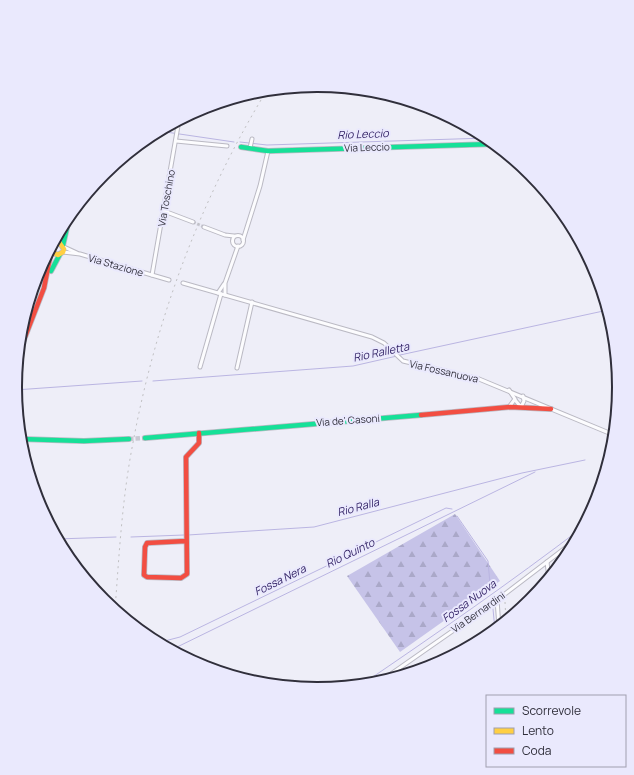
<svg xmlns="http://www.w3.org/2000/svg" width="634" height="775" viewBox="0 0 634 775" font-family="Manrope,sans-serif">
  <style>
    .forest { fill: url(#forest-firs) }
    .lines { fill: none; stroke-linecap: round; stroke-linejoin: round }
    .stream { stroke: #bab5e2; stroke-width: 1 }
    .street-tunnel { stroke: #c8c8d2; stroke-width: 3; stroke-dasharray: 3 1.5; stroke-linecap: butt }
    .secondary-tunnel { stroke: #c8c8d2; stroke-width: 4.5; stroke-dasharray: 4.5 2; stroke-linecap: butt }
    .street-casing { stroke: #bab9c3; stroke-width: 5 }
    .fast-casing { stroke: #bab9c3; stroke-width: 6 }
    .slow-casing { stroke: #bab9c3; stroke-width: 6 }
    .jam-casing { stroke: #bab9c3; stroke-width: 6 }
    .street { stroke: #fcfcfe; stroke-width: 3 }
    .fast { stroke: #16e098; stroke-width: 4.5 }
    .slow { stroke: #ffcf43; stroke-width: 4.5 }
    .jam { stroke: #f24e42; stroke-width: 4.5 }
    .rail { stroke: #c0c0c2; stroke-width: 1; stroke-dasharray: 2 4; stroke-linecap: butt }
    .labels { text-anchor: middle; stroke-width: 4; stroke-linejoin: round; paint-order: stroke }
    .street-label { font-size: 10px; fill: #302f3b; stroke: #eae9fd }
    .water-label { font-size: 11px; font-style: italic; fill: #2f1f63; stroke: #eae9fd }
    .rim { fill: none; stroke: #302f3b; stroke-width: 2 }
  </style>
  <defs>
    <pattern id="forest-firs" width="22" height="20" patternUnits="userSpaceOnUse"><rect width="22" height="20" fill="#c6c3e8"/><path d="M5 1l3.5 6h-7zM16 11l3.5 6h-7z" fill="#aaa8c8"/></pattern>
  </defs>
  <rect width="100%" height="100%" fill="#eeeef8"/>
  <path class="forest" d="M455,514L500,581L400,652L347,576Z"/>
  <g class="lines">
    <g class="stream">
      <path d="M159,131L234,142"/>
      <path d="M240,142L267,145L487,138"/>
      <path d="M400,355L608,310"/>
      <path d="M153,381L353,366L397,356"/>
      <path d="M15,390L142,381"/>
      <path d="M457,516L488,561L490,584"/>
      <path d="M188,535L314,527L522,473L585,460"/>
      <path d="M131,537L184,535"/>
      <path d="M57,539L116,537"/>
      <path d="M493,609L495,630"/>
      <path d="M157,643L180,637L446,508L452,509"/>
      <path d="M171,650L535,472"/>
      <path d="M361,685C436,634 511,582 583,527"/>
    </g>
    <path class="street-tunnel" d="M193,222L204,227"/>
    <path class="secondary-tunnel" d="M129,439L145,438"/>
    <defs>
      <g id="street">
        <path d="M176,141L227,146"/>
        <path d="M250,148L252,139"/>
        <path d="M164,211L193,222"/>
        <path d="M204,227L225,235L234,236"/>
        <circle cx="238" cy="241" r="5.5"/>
        <path d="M243,240L260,186L268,151"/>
        <path d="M64,247L77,253"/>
        <path d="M63,252L80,254L169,280"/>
        <path d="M152,275L179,120"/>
        <path d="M183,283L372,337L384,343L403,361L479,379L614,435"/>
        <path d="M218,293L224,284"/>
        <path d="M225,295V283L238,246"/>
        <path d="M200,367L221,294"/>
        <path d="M237,368L252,302"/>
        <path d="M509,390L515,399L509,407"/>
        <path d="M515,400L521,407L524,401L523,396"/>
        <path d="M547,562L549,579"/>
        <path d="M497,600L499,627"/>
        <path d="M378,683L497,600L577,539"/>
      </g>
      <g id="fast">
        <path d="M241,147L268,151L494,144"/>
        <path d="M63,245L70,214"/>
        <path d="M51,271L60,254"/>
        <path d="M145,438L421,415"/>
        <path d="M20,439L84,441L129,439"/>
      </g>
      <g id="slow">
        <path d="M56,242L64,227"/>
        <path d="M52,252L58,255L63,252L64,249L59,242L53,244"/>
      </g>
      <g id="jam">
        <path d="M18,355L44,288L52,247"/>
        <path d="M421,415L510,407L551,409"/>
        <path d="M186,541L147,543L145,547L144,575L147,577L181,578L187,574L186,457L199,443V433"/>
      </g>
    </defs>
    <use href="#street" class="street-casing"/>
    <use href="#fast" class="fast-casing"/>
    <use href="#slow" class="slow-casing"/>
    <use href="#jam" class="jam-casing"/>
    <use href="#street" class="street"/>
    <use href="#fast" class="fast"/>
    <use href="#slow" class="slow"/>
    <use href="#jam" class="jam"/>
    <g class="rail">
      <path d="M505,602L506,621"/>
      <path d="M115,610C119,556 122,501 132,448C155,321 200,200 267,90"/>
    </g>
  </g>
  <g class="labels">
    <g class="street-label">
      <text transform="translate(367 147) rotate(-2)" y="4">Via Leccio</text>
      <text transform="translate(166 198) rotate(-80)" y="4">Via Toschino</text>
      <text transform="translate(116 265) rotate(16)" y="4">Via Stazione</text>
      <text transform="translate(444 371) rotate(13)" y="4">Via Fossanuova</text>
      <text transform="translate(348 420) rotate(-4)" y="4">Via de' Casoni</text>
      <text transform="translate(478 612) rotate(-35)" y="4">Via Bernardini</text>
    </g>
    <g class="water-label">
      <text transform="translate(363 134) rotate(-2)" y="4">Rio Leccio</text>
      <text transform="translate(381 352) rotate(-12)" y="4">Rio Ralletta</text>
      <text transform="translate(358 507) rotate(-15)" y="4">Rio Ralla</text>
      <text transform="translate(350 553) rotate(-26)" y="4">Rio Quinto</text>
      <text transform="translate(280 580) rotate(-26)" y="4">Fossa Nera</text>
      <text transform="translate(469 601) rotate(-36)" y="4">Fossa Nuova</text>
    </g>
  </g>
  <path d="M0 0H634V775H0ZM22 387a295 295 0 1 1 590 0a295 295 0 1 1-590 0Z" fill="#eae9fd" fill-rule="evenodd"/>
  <path class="rim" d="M22 387a295 295 0 1 1 590 0a295 295 0 1 1-590 0Z"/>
  <rect x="486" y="695" width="140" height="72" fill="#eae9fd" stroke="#a09faf"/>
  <rect x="494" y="708" width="20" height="6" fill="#16e098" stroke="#a09faf"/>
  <text x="522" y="715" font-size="12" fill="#302f3b">Scorrevole</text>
  <rect x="494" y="728" width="20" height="6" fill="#ffcf43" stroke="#a09faf"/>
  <text x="522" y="735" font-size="12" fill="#302f3b">Lento</text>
  <rect x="494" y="748" width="20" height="6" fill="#f24e42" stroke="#a09faf"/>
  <text x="522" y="755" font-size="12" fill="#302f3b">Coda</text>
</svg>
